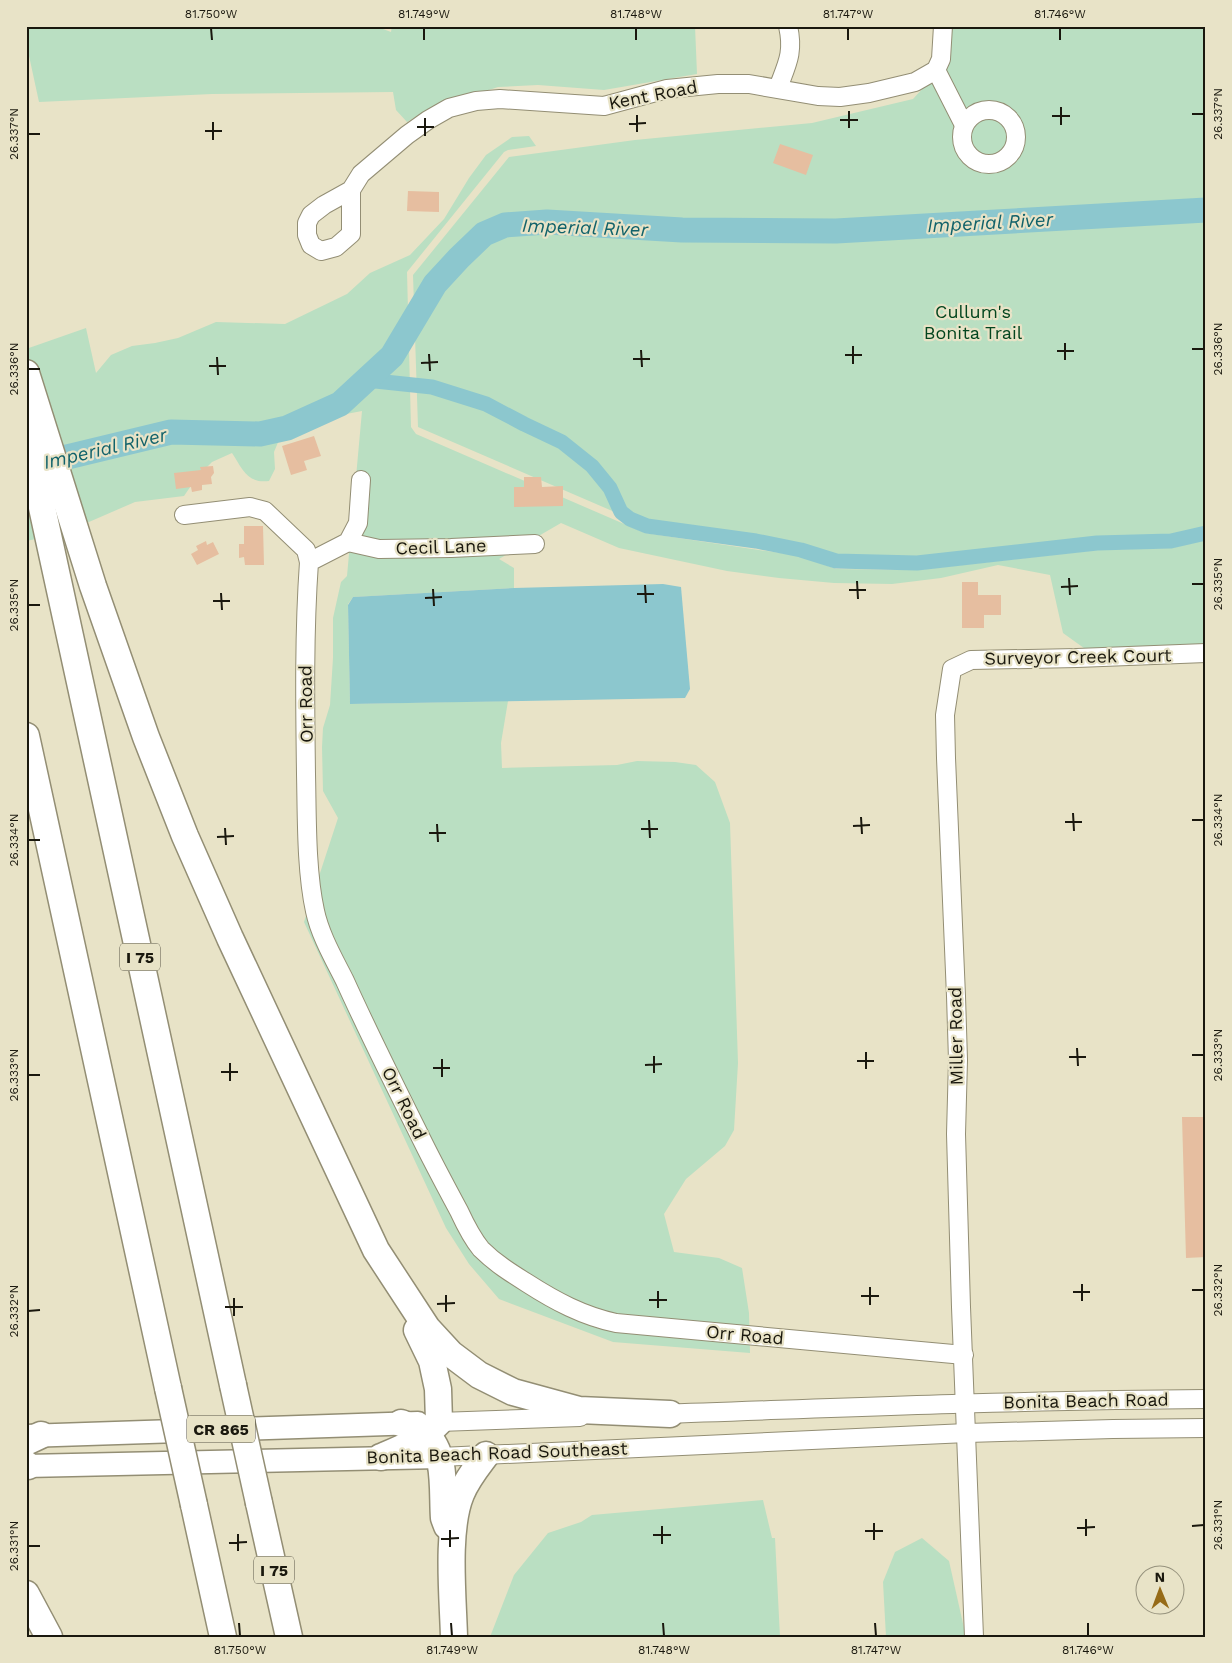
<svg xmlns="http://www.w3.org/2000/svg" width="1232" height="1663" viewBox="0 0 1232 1663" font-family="'Work Sans',sans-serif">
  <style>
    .green { fill: #badfc2 }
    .water { fill: #8cc7ce }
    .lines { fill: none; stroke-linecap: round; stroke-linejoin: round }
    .canal { stroke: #8cc7ce; stroke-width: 15 }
    .river { stroke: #8cc7ce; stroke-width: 25 }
    .building { fill: #e6bea0 }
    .minor-casing { stroke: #938e74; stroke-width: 20 }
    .major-casing { stroke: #938e74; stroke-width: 25 }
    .highway-casing { stroke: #938e74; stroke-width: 29 }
    .minor { stroke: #fff; stroke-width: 18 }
    .major { stroke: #fff; stroke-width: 22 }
    .highway { stroke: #fff; stroke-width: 26 }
    .highway-bridge-casing { stroke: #938e74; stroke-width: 29; stroke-linecap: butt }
    .highway-bridge { stroke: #fff; stroke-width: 26 }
    .ticks { fill: none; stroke: #1a180e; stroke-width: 2 }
    .labels { text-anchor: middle; stroke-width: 4.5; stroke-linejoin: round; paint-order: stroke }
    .shield { fill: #e8e3c7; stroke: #585546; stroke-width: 1 }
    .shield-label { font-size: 16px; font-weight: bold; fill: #1a180e }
    .street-label { font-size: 18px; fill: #1a180e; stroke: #e8e3c7 }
    .park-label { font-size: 18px; fill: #03461f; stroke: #e8e3c7 }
    .water-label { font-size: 19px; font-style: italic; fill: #11626a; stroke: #e8e3c7 }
    .neatline { fill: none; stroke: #1a180e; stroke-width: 2 }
    .ticks-label { font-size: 12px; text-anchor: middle; fill: #1a180e }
  </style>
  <rect width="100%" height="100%" fill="#e8e3c7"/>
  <g class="green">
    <path d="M26,26H375L391,32L392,26H695L697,74L604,90L538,85L498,87L424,112L407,122L396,110L393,92L212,94L39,102L26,42Z"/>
    <path d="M950,26H1206V533L1171,541L1097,543L917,563L836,561L801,550L647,526L418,427L413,275L509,157L635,140L812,123L913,99L950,59Z"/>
    <path d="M529,136L536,146L508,150L504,152L407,272L411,427L416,434L645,533L800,556L836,569L917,570L1097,550L1171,548L1206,540V655L1102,661L1063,633L1050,575L998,565L941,578L892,584L834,583L779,578L727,571L619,548L561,523L499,559L514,568V588L353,597L348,604L350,704L508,701L501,743L502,768L617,765L637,761L675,762L696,765L715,782L730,823L738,1063L734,1130L725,1146L686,1179L664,1214L674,1252L719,1258L742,1268L749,1313L750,1353L613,1342L499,1299L469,1264L446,1228L304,922L338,818L323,791L322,747L323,728L330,705L333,658V618L341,582L347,576L362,411L341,415L320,425L291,432L279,440L274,452L275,469L269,481C247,484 242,468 232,453L212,462L197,477L184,496L135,502L82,525L26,349L86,328L96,373L111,355L132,346L155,343L178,338L216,322L285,324L347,294L370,273L410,255L444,219L469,178L486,155L512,137Z"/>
    <path d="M26,470L41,538L26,541Z"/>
    <path d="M763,1500L772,1538H775L780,1637H490L514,1575L548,1533L581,1522L592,1515Z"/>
    <path d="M922,1538L949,1561L966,1637H886L883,1582L895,1552Z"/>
  </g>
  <path class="water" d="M663,584L681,587L690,689L685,698L350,704L348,605L353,597L514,588Z"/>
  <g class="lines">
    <path class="canal" d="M366,380L432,387L486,404L524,424L562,442L592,466L610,488L621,512L630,519L647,526L756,541L801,550L836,561L917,563L1097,543L1171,541L1206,533"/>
    <path class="river" d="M34,465L171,432L260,434L287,428L340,404L392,356L435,284L459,258L484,234L505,225L547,222L682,230L836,231L1206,210"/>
  </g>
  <g class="building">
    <path d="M780,144L813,155L806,175L773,163Z"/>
    <path d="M408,191L439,192V212L407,211Z"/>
    <path d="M314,436L321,456L304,461L307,470L291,475L282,446Z"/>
    <path d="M213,466L214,473L211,477L212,484L202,485V490L192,492L191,487L176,489L174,473L201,470L200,467Z"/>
    <path d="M524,477H541L542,487L563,486V506L514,507V487H524Z"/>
    <path d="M244,526H263L264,565H245L244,557L239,558V544H244Z"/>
    <path d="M206,541L207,545L213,542L219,554L197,565L191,554L198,550L196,546Z"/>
    <path d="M962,582H978V595H1001V615H984V628H962Z"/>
    <path d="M1182,1117H1206V1257L1186,1258Z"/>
  </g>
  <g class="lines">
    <defs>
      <g id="minor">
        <path d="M936,70L964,125"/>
        <path d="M778,88C787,64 794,53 788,26"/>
        <circle cx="989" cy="137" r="27"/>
        <path d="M351,190V234L336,247L321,251L311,245L307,235V223L311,215L324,205L351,190L361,174L407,135L428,120L449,108L476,101L500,99L604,106L667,89L718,84H749L818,96L840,97L869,93L915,82L936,70L941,59L943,26"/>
        <path d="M361,480L358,523L348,542L309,562C304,633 305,703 306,774C307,817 306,870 315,911C320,935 334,959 345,981C368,1032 393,1082 418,1132C431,1159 445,1185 459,1211C465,1224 472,1238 481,1249C495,1263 511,1273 527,1283C555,1301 583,1316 616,1323L964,1355"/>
        <path d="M184,515L250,507L265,511L306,550L309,562"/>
        <path d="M348,542L379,549L451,548L535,544"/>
        <path d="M659,1414C841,1408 1023,1400 1206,1399"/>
        <path d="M439,1422L580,1417"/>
        <path d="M440,1457L967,1433L1113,1429L1206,1428"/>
        <path d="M974,1637L961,1307L956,1134L958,1060L956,996L946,758L945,715L952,669L971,660L1077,658L1206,653"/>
      </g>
      <g id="major">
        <path d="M26,1436L418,1423"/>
        <path d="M26,1466L440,1457"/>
      </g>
      <g id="highway">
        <path d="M26,373L93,586L146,737L185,836L230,938L376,1250L427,1328L451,1354L479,1375L513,1392L579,1410L670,1414"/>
        <path d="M26,434L233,1385"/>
        <path d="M26,736L168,1388"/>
        <path d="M401,1423C409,1426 419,1429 426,1435C447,1452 442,1493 444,1518L447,1526"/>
        <path d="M26,1442L41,1435"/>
        <path d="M381,1457C405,1447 421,1441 439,1422L438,1389L432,1361L417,1330"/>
        <path d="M26,1464L28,1466"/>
        <path d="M259,1503L289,1637"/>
        <path d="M194,1505L223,1637"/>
        <path d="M26,1594L49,1637"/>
        <path d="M454,1637C453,1597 446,1530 461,1494C467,1479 477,1467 486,1455"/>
      </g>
    </defs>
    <use href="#minor" class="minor-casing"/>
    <use href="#major" class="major-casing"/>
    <use href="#highway" class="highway-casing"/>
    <use href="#minor" class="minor"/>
    <use href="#major" class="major"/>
    <use href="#highway" class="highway"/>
    <defs>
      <g id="highway-bridge">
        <path d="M233,1385L259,1503"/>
        <path d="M168,1388L194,1505"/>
      </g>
    </defs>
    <use href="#highway-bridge" class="highway-bridge-casing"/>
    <use href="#highway-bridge" class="highway-bridge"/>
  </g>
  <path class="ticks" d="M211,28L212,40M424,28V40M636,28V40M848,28V40M1060,28V40M1061,107V125M849,111V128M1192,114H1204M637,115V132M1052,116H1070M425,118V136M840,120H858M213,122V140M629,124L646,123M417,127H434M205,131H222M28,134H40M1065,343V360M853,346V364M1192,349H1204M641,350L642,367M1057,351H1074M429,354L430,371M845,355H862M217,357L218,375M633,359H650M421,363L438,362M209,366H226M28,369H40M1069,578L1070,595M857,581L858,599M1192,584H1204M645,585L646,603M1061,587L1078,586M433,589L434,606M849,590H866M221,593L222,610M637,594H654M425,598L442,597M213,601H230M28,605H40M1073,813L1074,831M861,817L862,834M649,820L650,838M1192,820H1204M1065,822H1082M437,824L438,842M853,826L870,825M225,828L226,845M641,829H658M429,833H446M217,837L234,836M28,840H40M1077,1048L1078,1066M866,1052V1069M1192,1055H1204M654,1056V1073M1069,1057H1086M442,1059V1077M857,1061H874M230,1063V1081M645,1065L662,1064M433,1068H450M221,1072H238M28,1075H40M1082,1284V1301M870,1287V1305M1192,1290H1204M658,1291V1308M1073,1292H1090M446,1295V1312M861,1296H879M234,1298V1316M649,1300H667M437,1304L455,1303M225,1307H243M28,1311L40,1310M1086,1519V1536M874,1523V1540M662,1526V1544M1192,1526L1204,1525M1077,1528L1095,1527M450,1530V1547M865,1531H883M238,1534V1551M653,1535H671M441,1539L459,1538M229,1543L247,1542M28,1546H40M239,1623L240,1636M451,1623L452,1636M663,1623L664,1636M875,1623L876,1636M1088,1623V1636"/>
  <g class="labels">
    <g class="shield">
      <rect x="120" y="943.5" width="40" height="27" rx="4"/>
      <rect x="187" y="1415.5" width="68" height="27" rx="4"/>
      <rect x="254" y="1556.5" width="40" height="27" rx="4"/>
    </g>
    <g class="shield-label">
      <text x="140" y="963">I 75</text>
      <text x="221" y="1435">CR 865</text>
      <text x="274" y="1576">I 75</text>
    </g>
    <g class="street-label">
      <text transform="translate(653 95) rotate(-11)" y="6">Kent Road</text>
      <text transform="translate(441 547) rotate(-2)" y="6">Cecil Lane</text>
      <text transform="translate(1078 657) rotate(-1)" y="6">Surveyor Creek Court</text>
      <text transform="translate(306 704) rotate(-91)" y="6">Orr Road</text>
      <text transform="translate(956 1036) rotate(-91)" y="6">Miller Road</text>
      <text transform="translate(404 1103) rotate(64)" y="6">Orr Road</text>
      <text transform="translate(745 1335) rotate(5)" y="6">Orr Road</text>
      <text transform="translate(1086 1401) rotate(-1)" y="6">Bonita Beach Road</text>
      <text transform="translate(497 1453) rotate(-2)" y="6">Bonita Beach Road Southeast</text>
    </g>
    <g class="park-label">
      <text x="973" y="318">Cullum's<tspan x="973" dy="21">Bonita Trail</tspan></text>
    </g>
    <g class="water-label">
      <text transform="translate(990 222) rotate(-3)" y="7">Imperial River</text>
      <text transform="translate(585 227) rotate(2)" y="7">Imperial River</text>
      <text transform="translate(105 448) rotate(-13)" y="7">Imperial River</text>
    </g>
  </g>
  <rect width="1232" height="1663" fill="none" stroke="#e8e3c7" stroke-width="55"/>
  <g transform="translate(1160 1590) rotate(359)"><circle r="24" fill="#e8e3c7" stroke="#96927d"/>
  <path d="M0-4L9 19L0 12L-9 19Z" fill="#966b17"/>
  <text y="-8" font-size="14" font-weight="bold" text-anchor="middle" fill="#1a180e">N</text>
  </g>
  <rect x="28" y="28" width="1176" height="1608" class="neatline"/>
  <g class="ticks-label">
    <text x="211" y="18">81.750°W</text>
    <text x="424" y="18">81.749°W</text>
    <text x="636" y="18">81.748°W</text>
    <text x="848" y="18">81.747°W</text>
    <text x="1060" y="18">81.746°W</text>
    <text transform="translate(1218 114) rotate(-90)" y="4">26.337°N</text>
    <text transform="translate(14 134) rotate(-90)" y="4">26.337°N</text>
    <text transform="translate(1218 349) rotate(-90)" y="4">26.336°N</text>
    <text transform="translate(14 369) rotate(-90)" y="4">26.336°N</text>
    <text transform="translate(1218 584) rotate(-90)" y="4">26.335°N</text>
    <text transform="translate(14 605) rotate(-90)" y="4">26.335°N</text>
    <text transform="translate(1218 820) rotate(-90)" y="4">26.334°N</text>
    <text transform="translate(14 840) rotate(-90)" y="4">26.334°N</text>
    <text transform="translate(1218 1055) rotate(-90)" y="4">26.333°N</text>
    <text transform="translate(14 1075) rotate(-90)" y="4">26.333°N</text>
    <text transform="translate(1218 1290) rotate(-90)" y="4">26.332°N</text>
    <text transform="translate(14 1311) rotate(-90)" y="4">26.332°N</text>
    <text transform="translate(1218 1525) rotate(-90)" y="4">26.331°N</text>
    <text transform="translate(14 1546) rotate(-90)" y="4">26.331°N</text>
    <text x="240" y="1654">81.750°W</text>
    <text x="452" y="1654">81.749°W</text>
    <text x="664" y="1654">81.748°W</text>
    <text x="876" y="1654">81.747°W</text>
    <text x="1088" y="1654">81.746°W</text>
  </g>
</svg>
